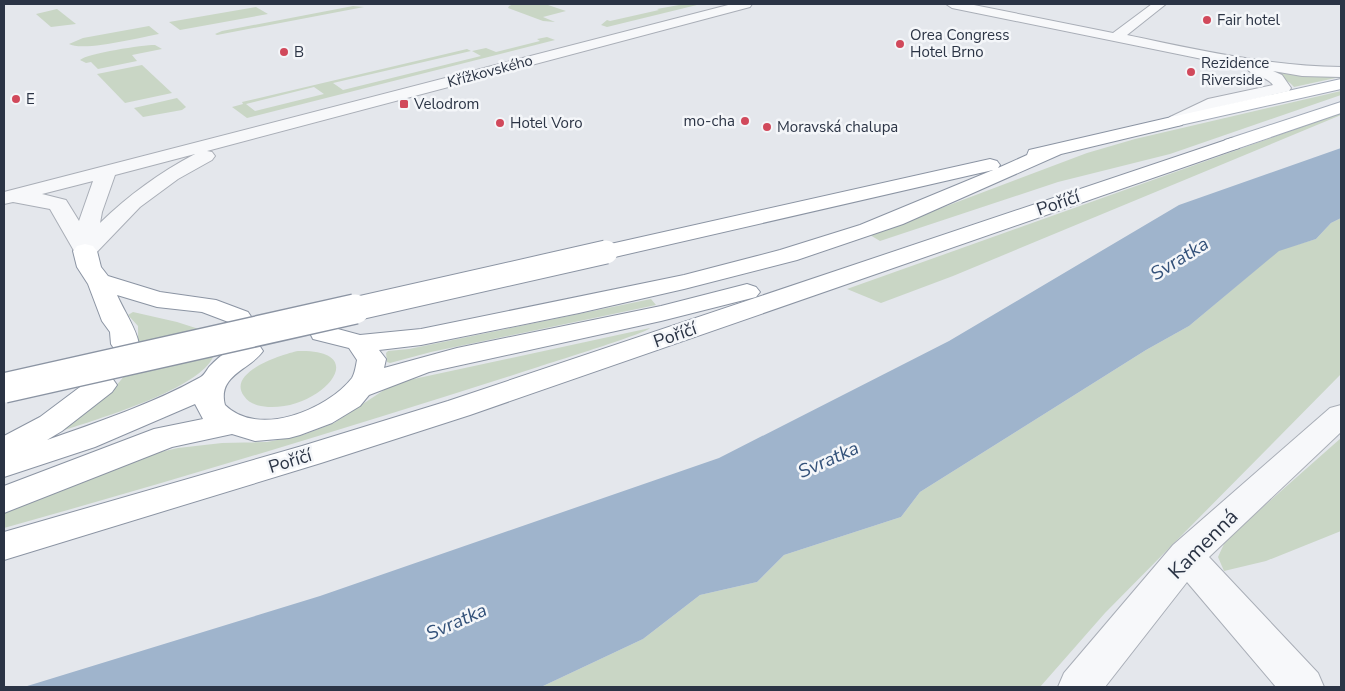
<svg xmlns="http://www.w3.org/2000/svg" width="1345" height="691" viewBox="0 0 1345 691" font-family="'Nunito Sans',sans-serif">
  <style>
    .green { fill: #c9d6c5; fill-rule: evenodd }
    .water { fill: #9fb4cc }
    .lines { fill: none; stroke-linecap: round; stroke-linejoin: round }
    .street-casing { stroke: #a9aeb7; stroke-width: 2 }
    .primary-casing { stroke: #a3abb8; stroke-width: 2 }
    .highway-casing { stroke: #8b94a3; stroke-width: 2 }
    .street { fill: #f7f8fa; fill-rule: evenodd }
    .primary { fill: #fff; fill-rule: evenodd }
    .highway { fill: #fff; fill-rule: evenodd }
    .highway-bridge-far1-casing { stroke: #8b94a3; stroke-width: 25; stroke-linecap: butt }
    .highway-bridge-casing { stroke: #8b94a3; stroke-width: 32; stroke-linecap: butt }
    .highway-bridge-far1 { stroke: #fff; stroke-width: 23 }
    .highway-bridge { stroke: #fff; stroke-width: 29 }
    .poi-dot { fill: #d1495b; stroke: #f4f6f9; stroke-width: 2 }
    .labels { text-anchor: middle; stroke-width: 5; stroke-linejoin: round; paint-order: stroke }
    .far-poi-label { font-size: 15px; fill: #2b3445; stroke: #f4f6f9; text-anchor: start }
    .far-street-label { font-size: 15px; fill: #2b3445; stroke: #f4f6f9 }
    .street-label { font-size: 18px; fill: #2b3445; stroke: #f4f6f9 }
    .water-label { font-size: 19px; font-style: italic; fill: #34527a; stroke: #f4f6f9 }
    .near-street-label { font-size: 21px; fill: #2b3445; stroke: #f4f6f9 }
  </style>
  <rect width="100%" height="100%" fill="#e4e7ec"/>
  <g class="green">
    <path d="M514,4H545L566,11L543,17L555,22L543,21L508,8L509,6Z"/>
    <path d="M678,4H701L607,27L601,25L607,20L610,21L659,10L657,9L679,5Z"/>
    <path d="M353,6L364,7L217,35L215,34L222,31Z"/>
    <path d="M256,7L268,14L180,30L169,22Z"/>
    <path d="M57,9L76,24L51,27L36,14Z"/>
    <path d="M149,26L159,34C142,37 83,52 69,44L83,38Z"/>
    <path d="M547,37L555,40L247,118L232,107L243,104L242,102L467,49L471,51L333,83L343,90L481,56L472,51L486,48L496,52L540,41L537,39ZM314,87L324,94L255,111L246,104Z"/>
    <path d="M155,45L162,49L132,55L137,61L98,69L91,62L86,63L80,60C88,53 143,45 155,45Z"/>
    <path d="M142,65L172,93L125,103L97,74Z"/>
    <path d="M1270,70L1337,76L1340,77L1294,87L1290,83Z"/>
    <path d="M1341,91V95L1170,154L1058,182L880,241L870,235L1087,153L1135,139Z"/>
    <path d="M177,98L186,107L182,110L143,117L134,108Z"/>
    <path d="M1341,113V115L953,276L881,303L847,289Z"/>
    <path d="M1341,218V374L1105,613L1040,687H541L643,639L700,595L757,582L784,555L901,517L920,492L1146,350L1189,326L1279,250L1316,239L1331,223Z"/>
    <path d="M651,299L656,305L431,352L390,363L387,362L386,353L388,351L409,349Z"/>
    <path d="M133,312L177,322L205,331L215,345C214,349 214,356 212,359C194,391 97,419 62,431L58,430C86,412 119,391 133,361C139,350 138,338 138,326L128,315Z"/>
    <path d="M650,328C647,333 553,362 538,367C361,424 183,478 4,528V513L156,453L178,448L222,443L267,442L303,435L334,423L387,388L409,380Z"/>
    <path d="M298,351C374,349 322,410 268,407C259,406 249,404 244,396C226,372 283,354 298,351Z"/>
    <path d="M1341,438V531L1266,561L1224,571L1218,557L1228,535L1245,523Z"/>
  </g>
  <path class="water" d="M1341,148V218L1331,223L1316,239L1279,251L1189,326L1146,350L920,492L901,517L784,555L757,582L700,595L643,639L541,687H24L320,596L719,458L949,341L1179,205Z"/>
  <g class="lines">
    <defs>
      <g id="street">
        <path d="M732,4H752L750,7L207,151L212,152L215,156L212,160L178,179L140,207L93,256L85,258L77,256L50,209L13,202L4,204V192ZM195,154C159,173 129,195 100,223L102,212L115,175ZM93,181L79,221L66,200L42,194Z"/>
        <path d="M946,4H969L1113,33L1152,4H1166L1127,35C1198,50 1269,66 1341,67V77L1302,76L1273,71L1282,75L1291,88L1289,91L1219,107L1176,126L1170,125L1167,121L1170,117L1208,99L1273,85C1267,76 1254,77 1247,69L1249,67L1212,61L952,8Z"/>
        <path d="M1341,405V432L1209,557L1318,673L1324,687H1276L1187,582L1105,687H1058L1064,673L1173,545L1330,408Z"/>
      </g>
      <g id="primary">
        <path d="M1341,79V89L1176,126L1170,125L1167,121L1170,117L1176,116Z"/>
        <path d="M1341,102V113L1239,148L1232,150L1225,148L1223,144L1225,140Z"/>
      </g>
      <g id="highway">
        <path d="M1176,116L1182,117L1185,121L1182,125L1061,154L903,224L797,260L684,289L579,313L421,345L379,350L386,359L384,368L457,348L661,306L747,284L756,287L760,292L756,297L661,321L429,372L369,395L360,406L332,423L300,435L289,438L255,441L232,434L172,447L4,513V486L154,429L203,419L195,404L95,447L4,477V436L40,417L92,378L102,376L112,378L117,385L112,392L62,431L47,440C98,422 152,404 199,378C204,376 206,371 209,367C222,353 240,340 259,345L263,351C250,370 217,375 225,405C258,438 327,410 352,378C355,373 356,365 357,360L349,348L313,339L310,333L313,327L323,325L360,335L421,329L684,275L780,250L860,225L993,170L606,259L598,257L594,252L598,247L606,245L990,159L997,161L1000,165L998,168L1027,155L1029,150Z"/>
        <path d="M1232,138L1239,140L1241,144L1239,148L470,415L321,463L4,560V532L302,446L448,401Z"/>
        <path d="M85,244L93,246L97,251L101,267L108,276L160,292L216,300L248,312L252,318L248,324L239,326L202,312L157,307L117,295C124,311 136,328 139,344L135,350L125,352L115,350L111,344L110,332L102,321L88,284L77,267L73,251L77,246Z"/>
      </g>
    </defs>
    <use href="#street" class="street-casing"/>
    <use href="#primary" class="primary-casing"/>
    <use href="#highway" class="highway-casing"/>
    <use href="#street" class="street"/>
    <use href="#primary" class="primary"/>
    <use href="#highway" class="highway"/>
    <defs>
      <path id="highway-bridge-far1" d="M350,310L606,252"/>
      <path id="highway-bridge" d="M4,388L355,309"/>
    </defs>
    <use href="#highway-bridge-far1" class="highway-bridge-far1-casing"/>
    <use href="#highway-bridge" class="highway-bridge-casing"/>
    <use href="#highway-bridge-far1" class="highway-bridge-far1"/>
    <use href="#highway-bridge" class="highway-bridge"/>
  </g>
  <g class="poi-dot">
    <circle cx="1207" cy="20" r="5"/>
    <circle cx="900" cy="44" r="5"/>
    <circle cx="284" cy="52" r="5"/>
    <circle cx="1191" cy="72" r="5"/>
    <circle cx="16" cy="99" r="5"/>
    <rect x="399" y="99" width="10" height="10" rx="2.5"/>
    <circle cx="745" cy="121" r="5"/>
    <circle cx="500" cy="123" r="5"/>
    <circle cx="767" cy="127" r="5"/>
  </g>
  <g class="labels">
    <g class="far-poi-label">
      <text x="1217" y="25">Fair hotel</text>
      <text x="910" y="40">Orea Congress<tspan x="910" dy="17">Hotel Brno</tspan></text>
      <text x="294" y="57">B</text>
      <text x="1201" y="68">Rezidence<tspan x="1201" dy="17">Riverside</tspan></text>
      <text x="26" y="104">E</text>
      <text x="414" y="109">Velodrom</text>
      <text x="735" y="126" text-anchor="end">mo-cha</text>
      <text x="510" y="128">Hotel Voro</text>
      <text x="777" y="132">Moravská chalupa</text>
    </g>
    <g class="far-street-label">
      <text transform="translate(490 71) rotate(-15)" y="5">Křížkovského</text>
    </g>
    <g class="street-label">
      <text transform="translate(1058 203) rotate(-19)" y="6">Poříčí</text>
      <text transform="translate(675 335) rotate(-19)" y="6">Poříčí</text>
      <text transform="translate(290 461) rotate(-17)" y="6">Poříčí</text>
    </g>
    <g class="water-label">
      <text transform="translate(1179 258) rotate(-32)" y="7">Svratka</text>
      <text transform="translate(828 459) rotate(-24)" y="7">Svratka</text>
      <text transform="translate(456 621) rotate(-24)" y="7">Svratka</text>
    </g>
    <g class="near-street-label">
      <text transform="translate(1203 544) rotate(-45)" y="7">Kamenná</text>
    </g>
  </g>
  <rect width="1345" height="691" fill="none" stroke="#2b3445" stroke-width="10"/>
</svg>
